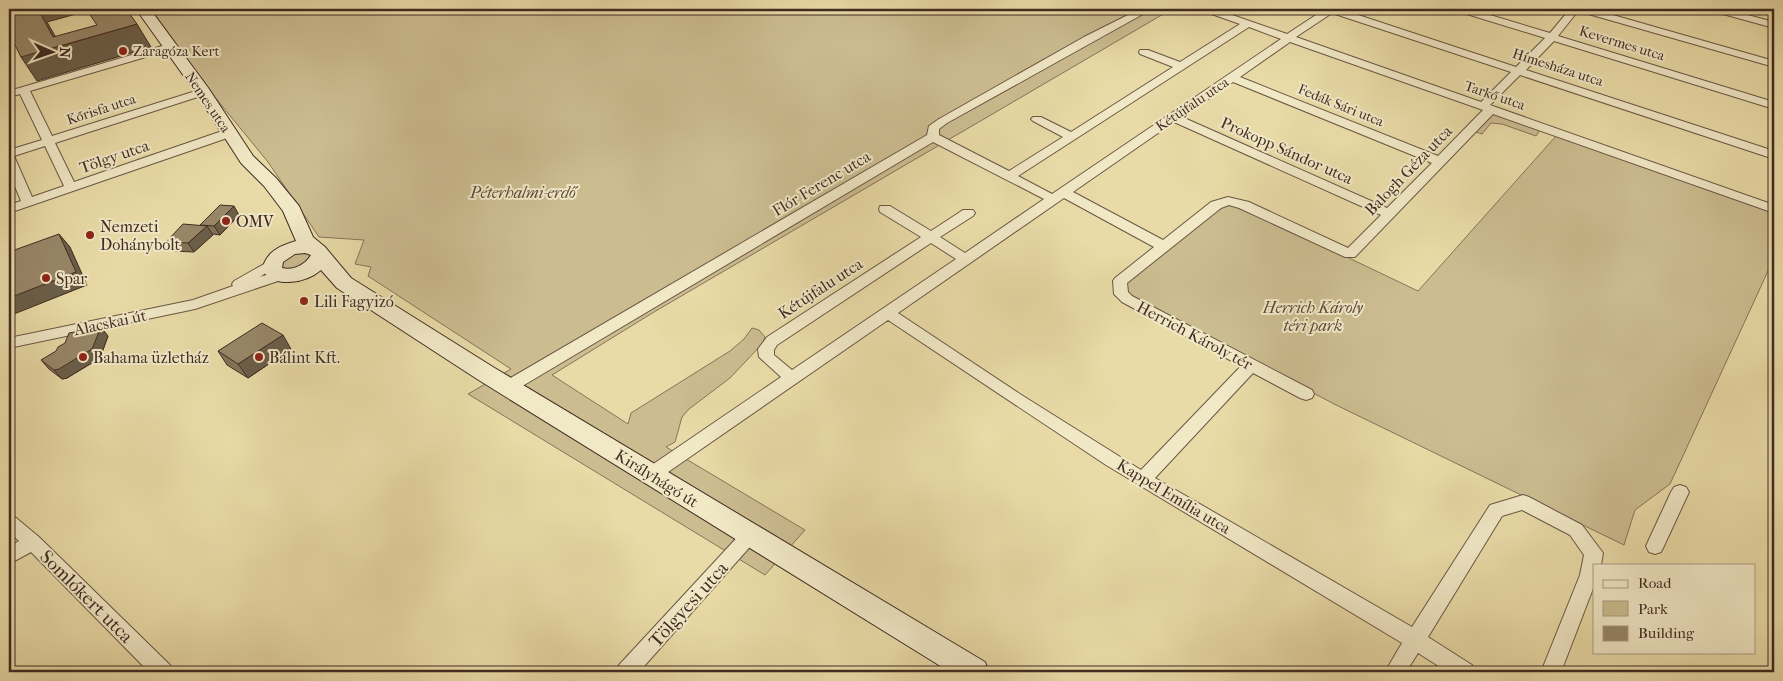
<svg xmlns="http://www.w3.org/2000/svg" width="1783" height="681" viewBox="0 0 1783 681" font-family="'IM FELL French Canon',serif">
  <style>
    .green { fill: #ccbd91; stroke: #86745a }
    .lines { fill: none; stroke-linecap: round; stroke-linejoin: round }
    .street-casing { stroke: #6a5744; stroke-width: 2 }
    .secondary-casing { stroke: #402b23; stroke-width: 2 }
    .street { fill: #f1e8c6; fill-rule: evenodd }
    .secondary { fill: #f1e8c6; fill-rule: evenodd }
    .wall { fill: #837459; stroke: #402b23 }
    .shaded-wall { fill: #6a5e49; stroke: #402b23 }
    .building { fill: #988768; stroke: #402b23 }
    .poi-dot { fill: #8f2418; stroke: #f1e8c6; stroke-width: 2 }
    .labels { text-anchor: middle; stroke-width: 4; stroke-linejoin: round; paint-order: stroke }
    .far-street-label { font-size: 14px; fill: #402b23; stroke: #f1e8c6 }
    .far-poi-label { font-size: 14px; fill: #402b23; stroke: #f1e8c6; text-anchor: start }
    .street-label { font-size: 16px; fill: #402b23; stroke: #f1e8c6 }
    .park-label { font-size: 16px; font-style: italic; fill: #5c4839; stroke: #f1e8c6 }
    .poi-label { font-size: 16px; fill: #402b23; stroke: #f1e8c6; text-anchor: start }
    .near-street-label { font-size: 19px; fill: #402b23; stroke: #f1e8c6 }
  </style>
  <rect width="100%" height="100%" fill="#e9dba7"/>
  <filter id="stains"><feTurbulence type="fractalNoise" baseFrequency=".004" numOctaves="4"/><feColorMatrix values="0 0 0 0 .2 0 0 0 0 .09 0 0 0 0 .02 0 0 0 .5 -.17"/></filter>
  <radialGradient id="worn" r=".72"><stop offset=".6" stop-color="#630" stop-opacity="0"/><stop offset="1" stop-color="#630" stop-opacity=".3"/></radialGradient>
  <g class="green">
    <path d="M151,9H1172L654,312L552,375L628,424L631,413L730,351L744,339L752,328L759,330L765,337L763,343L730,378L689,409L682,417L675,442L666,447L805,530L765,575L468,394L511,369L368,276L371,267L355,264L364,240L319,237L268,162L209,90Z"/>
    <path d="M1493,111L1541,128L1536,136L1502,124L1491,123L1482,134L1476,132Z"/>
    <path d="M1556,136L1774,213V258L1670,484L1635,510L1624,545L1334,404L1127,294V282L1220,207L1228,205L1240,206L1418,291Z"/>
    <path d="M301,251L310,253L312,256L298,270L282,269L283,259Z"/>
  </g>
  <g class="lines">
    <defs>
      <g id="street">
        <path d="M1140,9H1152L947,123L939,129V135L1009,171L1063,137L1033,121L1031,119L1033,117H1041L1071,132L1173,67L1140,54L1139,52L1140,50H1148L1180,62L1240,24L1203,11L1201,9H1215L1287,34L1325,9H1340L1516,67L1545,38L1457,11L1455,9H1470L1550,33L1570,9H1592L1774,61V67L1578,11L1558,36L1774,102V109L1554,41L1526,70L1774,151V159L1520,75L1490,105L1774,205V213L1493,114L1355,257H1345L1239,208L1229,205L1221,208L1127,283L1128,292L1132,296L1312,390L1314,394L1312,398L1306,400L1300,398L1253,373L1155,478L1412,627L1490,505L1523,495L1529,497L1582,525L1603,553L1601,565H1594V586L1561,672H1541L1580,575L1584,555L1570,535L1522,510L1502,516L1428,637L1472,665L1475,672H1448L1418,653L1406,672H1385L1402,643L1106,465L888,320L658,479L652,481L646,479L643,474L646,469L781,377L759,357L758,349L767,337L921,237L880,212L879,209L880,206H890L931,231L963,210H973L975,213L973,216L940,237L965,253L1044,199L933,142L514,391L508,393L502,391L500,387L502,383L927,135L929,126L939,119L1084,37ZM1332,13L1511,72L1481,102L1296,37ZM1249,27L1281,39L1052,194L1018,176ZM1290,42L1483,110L1438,156L1240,77ZM1233,82L1432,163L1387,208L1182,117ZM1174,122L1381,215L1348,248L1249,202L1228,197L1211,202L1163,240L1073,192ZM1064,198L1154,247L1115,278L1113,281L1114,294L1122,302L1241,366L1141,470L1020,394L898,313ZM931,243L956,259L792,370L774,355V350L777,345Z"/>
        <path d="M1710,9H1725L1774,22V28L1712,11Z"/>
        <path d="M169,44L174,47L173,49L30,91L52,136L199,90H207L209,92L207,94L55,143L74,182L225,130H233L235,133L233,136L9,213V205L21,201L9,172V150L42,140L20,94L9,97V91ZM45,146L64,186L32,197L14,156Z"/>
        <path d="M273,259L278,260L280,263L260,277L282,270L287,272L289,275L287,278L195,309L9,348V338L193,300L233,286L232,284L234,281Z"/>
        <path d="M1680,485L1686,487L1689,492L1664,546L1661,552L1655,554L1649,552L1646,546L1671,492L1674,487Z"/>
        <path d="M9,515L15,517L39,537L170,665L173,672H149L31,552L9,564V547L19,541L9,532Z"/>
        <path d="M750,527L756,530L759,535L756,540L639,672H616L619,665L744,530Z"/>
      </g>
      <path id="secondary" d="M136,9H150L209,89L253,156L276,178L299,206L313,237L325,247L351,278L493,367L985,662L989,672H950L477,379L337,288L321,270C306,283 274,289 262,270C266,252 279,246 296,241L283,211L264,186L241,163L196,93ZM305,253L311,255C305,265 293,271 282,268L283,262L295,254Z"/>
    </defs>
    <use href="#street" class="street-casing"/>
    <use href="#secondary" class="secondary-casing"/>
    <use href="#street" class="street"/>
    <use href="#secondary" class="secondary"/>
  </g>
  <g class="wall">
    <path d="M239,215L220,235L213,234L194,252L172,251L166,242L201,225Z"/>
    <path d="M108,336L100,358L67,378L62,379L49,369L41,360Z"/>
    <path d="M291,349L248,378L227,365L218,351Z"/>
  </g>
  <g class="shaded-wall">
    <path d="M38,9H86L87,11L47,22L61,46L137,24L151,47L37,81L21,57L53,37Z"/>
    <path d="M234,206L239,215L220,235L214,226Z"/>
    <path d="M207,226L213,235L194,252L188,243Z"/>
    <path d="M59,234L70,247L87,285L9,316V298Z"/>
    <path d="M101,327L108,336L100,358L67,378L62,379L54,370Z"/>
    <path d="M283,335L291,349L248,378L238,364Z"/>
  </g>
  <g class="building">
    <path d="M9,9H38L53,37L97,25L86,9H126L137,24L21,57L9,33Z"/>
    <path d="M220,205L234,206L214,226L200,225Z"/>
    <path d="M183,224L207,226L188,243L166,242Z"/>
    <path d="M59,234L76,272L9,298V252Z"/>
    <path d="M262,323L283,335L238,364L218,351Z"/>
    <path d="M101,327L92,349L59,369L54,370L41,360L56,351L58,347L65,343L69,333Z"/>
  </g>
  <g class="poi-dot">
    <circle cx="123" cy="51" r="5"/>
    <circle cx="226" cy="221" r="5"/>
    <circle cx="90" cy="235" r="5"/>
    <circle cx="46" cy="278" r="5"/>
    <circle cx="304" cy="301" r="5"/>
    <circle cx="83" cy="357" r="5"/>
    <circle cx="259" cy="357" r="5"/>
  </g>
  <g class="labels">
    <g class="far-street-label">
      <text transform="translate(1622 43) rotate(17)" y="5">Kevermes utca</text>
      <text transform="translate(1558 67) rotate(18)" y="5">Hímesháza utca</text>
      <text transform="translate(1495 95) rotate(19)" y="5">Tarkő utca</text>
      <text transform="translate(208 102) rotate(56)" y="5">Nemes utca</text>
      <text transform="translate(1192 104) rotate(-34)" y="5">Kétújfalu utca</text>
      <text transform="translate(1341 105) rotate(22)" y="5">Fedák Sári utca</text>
      <text transform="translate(101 109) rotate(-18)" y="5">Kőrisfa utca</text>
    </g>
    <g class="far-poi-label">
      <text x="133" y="56">Zaragóza Kert</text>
    </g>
    <g class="street-label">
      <text transform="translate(1287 150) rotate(24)" y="6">Prokopp Sándor utca</text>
      <text transform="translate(114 156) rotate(-19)" y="6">Tölgy utca</text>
      <text transform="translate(1408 170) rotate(-46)" y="6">Balogh Géza utca</text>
      <text transform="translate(821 183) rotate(-31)" y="6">Flór Ferenc utca</text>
      <text transform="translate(820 288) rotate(-33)" y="6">Kétújfalu utca</text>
      <text transform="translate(110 322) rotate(-12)" y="6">Alacskai út</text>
      <text transform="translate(1195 335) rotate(28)" y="6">Herrich Károly tér</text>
      <text transform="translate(657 478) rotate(32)" y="6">Királyhágó út</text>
      <text transform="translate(1174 496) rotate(31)" y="6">Kappel Emília utca</text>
    </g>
    <g class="park-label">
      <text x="523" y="198">Péterhalmi-erdő</text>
      <text x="1313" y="313">Herrich Károly<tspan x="1313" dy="18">téri park</tspan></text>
    </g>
    <g class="poi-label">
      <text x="236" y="227">OMV</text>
      <text x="100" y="232">Nemzeti<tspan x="100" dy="18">Dohánybolt</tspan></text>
      <text x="56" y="284">Spar</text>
      <text x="314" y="307">Lili Fagyizó</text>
      <text x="93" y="363">Bahama üzletház</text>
      <text x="269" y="363">Bálint Kft.</text>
    </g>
    <g class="near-street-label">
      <text transform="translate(87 596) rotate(45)" y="7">Somlókert utca</text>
      <text transform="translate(688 604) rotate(-48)" y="7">Tölgyesi utca</text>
    </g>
  </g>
  <rect width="1783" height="681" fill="none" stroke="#e9dba7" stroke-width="30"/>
  <rect x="10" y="10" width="1763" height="661" fill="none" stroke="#402b23" stroke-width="2.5"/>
  <rect x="15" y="15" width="1753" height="651" fill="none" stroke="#402b23"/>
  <rect x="1593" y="564" width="162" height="90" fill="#f1e8c6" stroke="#aa9c85"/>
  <rect x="1603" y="580" width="25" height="8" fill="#f1e8c6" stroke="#aa9c85"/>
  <text x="1638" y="588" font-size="15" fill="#402b23">Road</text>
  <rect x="1603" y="601" width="25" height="15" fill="#ccbd91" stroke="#aa9c85"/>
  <text x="1638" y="614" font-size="15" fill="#402b23">Park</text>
  <rect x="1603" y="626" width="25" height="15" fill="#988768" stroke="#aa9c85"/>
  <text x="1638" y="638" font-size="15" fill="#402b23">Building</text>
  <g transform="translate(52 52) rotate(92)" stroke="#f1e8c6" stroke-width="4" paint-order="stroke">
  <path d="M0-4L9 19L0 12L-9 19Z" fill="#402b23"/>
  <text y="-8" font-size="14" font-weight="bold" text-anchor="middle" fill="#402b23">N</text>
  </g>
  <rect width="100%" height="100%" filter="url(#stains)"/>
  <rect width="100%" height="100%" fill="url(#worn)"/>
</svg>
